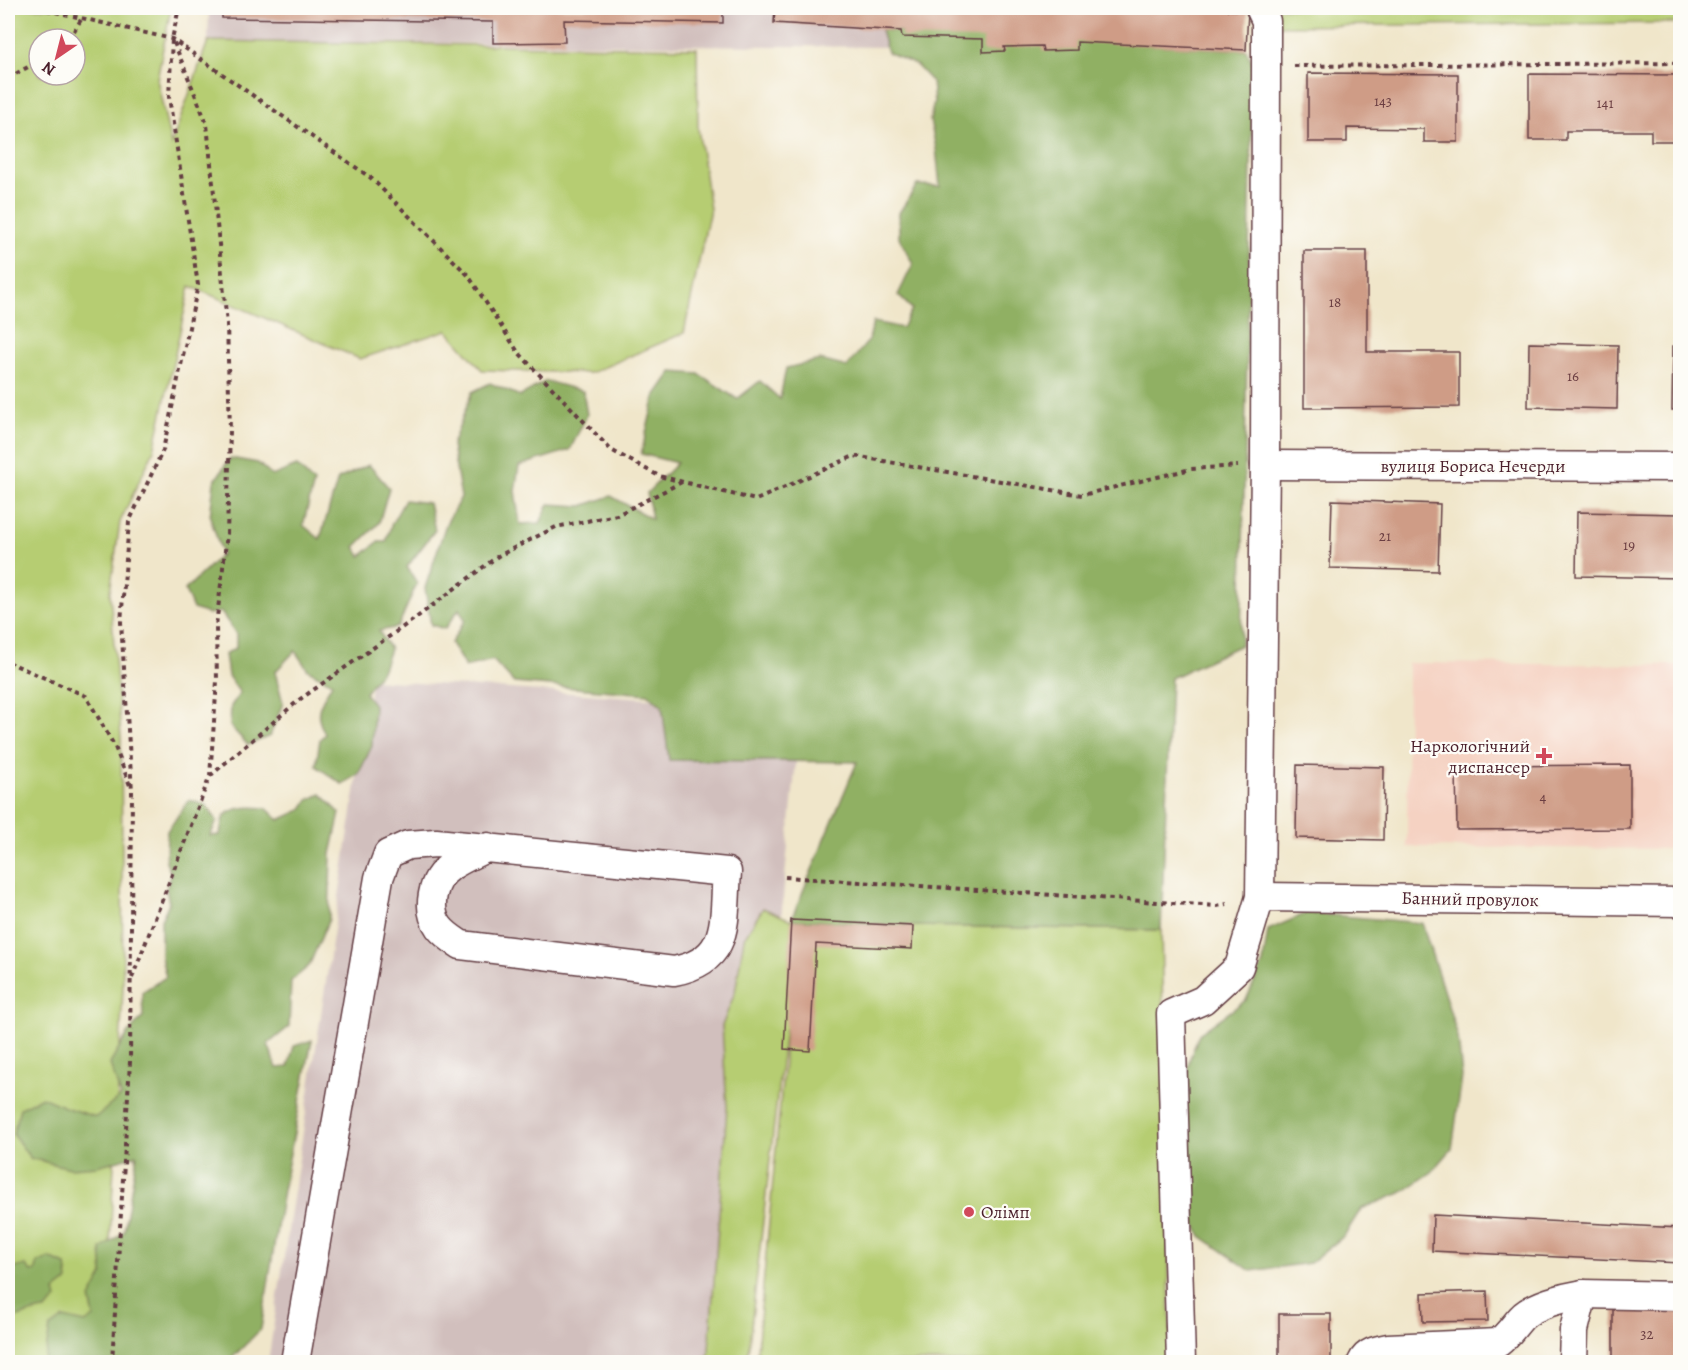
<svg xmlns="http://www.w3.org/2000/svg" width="1688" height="1370" viewBox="0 0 1688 1370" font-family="Alegreya,serif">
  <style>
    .built { fill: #f5d2c2 }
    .industrial { fill: #d1bfbd }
    .green { fill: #b6cd72; stroke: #80764e; stroke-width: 1.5; fill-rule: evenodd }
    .forest { fill: #90b064; stroke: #6d6848; stroke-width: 1.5 }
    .building { fill: #cf9c86 }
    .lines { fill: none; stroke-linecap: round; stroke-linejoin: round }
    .minor-casing { stroke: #633d43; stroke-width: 31 }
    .path { stroke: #633d43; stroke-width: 4; stroke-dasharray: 4.5 4.5; stroke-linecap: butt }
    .minor { stroke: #fff; stroke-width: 28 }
    .poi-dot { fill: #d1495b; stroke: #fdfcf7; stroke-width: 2 }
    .labels { text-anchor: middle; stroke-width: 4.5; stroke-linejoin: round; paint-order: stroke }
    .number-label { font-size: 15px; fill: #6b3e42 }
    .street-label { font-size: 18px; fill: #4a1f2b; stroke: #fdfcf7 }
    .poi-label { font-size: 18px; fill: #4a1f2b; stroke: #fdfcf7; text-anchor: end }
  </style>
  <rect width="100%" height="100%" fill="#fdfcf7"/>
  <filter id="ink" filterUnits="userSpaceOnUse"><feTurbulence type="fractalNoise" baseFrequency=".0167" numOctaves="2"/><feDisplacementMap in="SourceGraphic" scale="12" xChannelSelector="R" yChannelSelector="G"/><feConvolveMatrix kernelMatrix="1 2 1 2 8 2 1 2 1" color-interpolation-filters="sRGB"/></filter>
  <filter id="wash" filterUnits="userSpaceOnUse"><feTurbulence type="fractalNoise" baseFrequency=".008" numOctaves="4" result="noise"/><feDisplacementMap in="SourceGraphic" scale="24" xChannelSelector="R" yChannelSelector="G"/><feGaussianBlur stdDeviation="1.35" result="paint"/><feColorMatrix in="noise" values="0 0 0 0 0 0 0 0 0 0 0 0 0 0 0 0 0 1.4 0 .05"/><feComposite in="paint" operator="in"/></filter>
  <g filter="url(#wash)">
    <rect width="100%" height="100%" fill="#f0e6ca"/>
    <path class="built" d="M1408,663L1680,665V849L1407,847Z"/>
    <g class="industrial">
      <path d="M209,8H1246V50L208,41Z"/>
      <path d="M372,680L801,708L739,1362H268Z"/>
    </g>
    <g class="green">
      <path d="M8,8H171L157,79L171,145L208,41L697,48L698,128L710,209L684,333L591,373L482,370L447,330L360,359L190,286L154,450L120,522L110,592L121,737L123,988L104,1362H8ZM39,39H75V75H39Z"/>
      <path d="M1271,8H1680V23L1274,26Z"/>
      <path d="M763,908L791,920L913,926L1161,930L1171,1362H756L784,1062L785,1028L747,1362H708L727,1107L722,1026L735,992L744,938Z"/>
    </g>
    <g class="forest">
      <path d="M881,30L1246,50L1253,63L1241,645L1171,678L1161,930L913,926L791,920L857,762L669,760L662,706L648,694L514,683L493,660L465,667L451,643L465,620L459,609L445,629L431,625L425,588L446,524L461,497L452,445L472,392L490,383L520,396L546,381L583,391L587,415L570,450L519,466L515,491L520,524L540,523L549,504L582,506L611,496L652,519L647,493L677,463L641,454L655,396L672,372L699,374L737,399L760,381L780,399L786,368L820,360L847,367L869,340L873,322L902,328L912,309L898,295L913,264L899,237V213L917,185L940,186L936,148L930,120L934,102L932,82L916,65L887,52Z"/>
      <path d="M230,458L258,463L272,476L297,466L314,483L303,525L320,539L338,479L369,465L389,488L379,523L355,547L361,556L378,542H386L392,523L405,500L429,503L435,530L407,567L417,583L398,627L379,631L390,649L383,669L365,693L374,705L372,746L358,775L342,784L316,766L320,739L325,734C312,711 321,704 332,683L308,670L295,651L275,672L283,703L270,736L248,745L230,726L231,706L240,693L228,676L225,654L236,648V634L221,612L208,614L193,609L185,590L222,554L210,517L214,482Z"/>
      <path d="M321,794L340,813L331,854L329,919L309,966L291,981L289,1027L268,1044L277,1068L288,1067L294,1046L312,1040L284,1184L261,1329L228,1362H184L168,1359L167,1362H44L50,1328L64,1318L85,1323L94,1317L90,1298L103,1274L101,1249L124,1232L137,1155L97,1166L70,1168L30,1158L13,1134L20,1108L42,1097L67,1108L96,1117L121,1096L110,1064L128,1033L143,1017L142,992L166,977L161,957V920L169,903L166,889L171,874L166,861L167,831L189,800L206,805L217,821L210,836L220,835C221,830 221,821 224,817C233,805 253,807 266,808L279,820L301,810L308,800Z"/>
      <path d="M1307,913L1422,923L1458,1037L1462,1077L1452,1149L1432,1172L1401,1193L1361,1209L1344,1236L1310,1263L1251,1271L1201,1236L1184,1202L1180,1139L1189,1061L1199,1034L1246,1000L1263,963L1268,930Z"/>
      <path d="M49,1258L66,1265L68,1281L55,1291L57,1299L45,1310C30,1311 21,1318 8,1319V1270L25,1265L31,1272L36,1271L37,1263Z"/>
    </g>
    <g id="blocks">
      <g class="building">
        <path d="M222,8H723V23L564,20L565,42L493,43V22L222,18Z"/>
        <path d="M775,8H1163L1248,11L1246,50L1077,42V50L1043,51L1042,46L1004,47L1005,51L983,52V39L902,37L901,31L774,23Z"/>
        <path d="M1308,73L1458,74V142H1424V129L1347,128V142H1308Z"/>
        <path d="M1529,74L1680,75V141H1651V131H1566V140H1529Z"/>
        <path d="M1304,251H1367V352H1459V407L1304,408Z"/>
        <path d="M1529,343L1618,345L1617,409L1528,407Z"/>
        <path d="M1673,346H1680V410H1672Z"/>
        <path d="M1332,500L1440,504L1438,571L1330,568Z"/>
        <path d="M1577,512L1680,514V578L1576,576Z"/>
        <path d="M1297,765L1384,767L1383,840L1296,838Z"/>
        <path d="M1630,765V829L1457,830L1456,766Z"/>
        <path d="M791,920L913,926L912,949L816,944L810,1051L784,1049Z"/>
        <path d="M1433,1215L1680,1228V1263L1432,1251Z"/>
        <path d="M1487,1291L1488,1321L1423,1322L1422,1293Z"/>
        <rect x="1613" y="1307" width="67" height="55"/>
        <rect x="1279" y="1314" width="52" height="48"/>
      </g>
    </g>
  </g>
  <g filter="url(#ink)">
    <use href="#blocks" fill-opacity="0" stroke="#633d43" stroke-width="1.5"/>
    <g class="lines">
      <defs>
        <g id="minor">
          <path d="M1265,465L1680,467"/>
          <path d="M1260,897L1680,902"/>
          <path d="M295,1362L379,878L388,854L408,845L436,843L727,872C723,920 732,960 674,971L461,945C452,939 445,935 439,927C426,909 432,879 450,867C461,859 476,853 488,847"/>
          <path d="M1181,1362L1171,1014L1203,1000L1239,967L1260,897L1265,465L1266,66V21L1260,8"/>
          <path d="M1362,1362C1366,1352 1377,1350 1388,1348L1498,1343C1507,1336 1513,1327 1521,1318C1533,1305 1565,1297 1583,1294L1680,1296"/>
          <path d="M1573,1362L1574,1330L1583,1294"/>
        </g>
      </defs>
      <use href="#minor" class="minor-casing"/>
      <g class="path">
        <path d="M38,8L172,39L371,178L468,275L518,352L611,450L659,476L756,500L854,456L1082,495L1191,469L1238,466"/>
        <path d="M69,39L82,18"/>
        <path d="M1294,66L1680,63"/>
        <path d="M8,78L39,61"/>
        <path d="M8,662L86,696L115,747L131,788"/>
        <path d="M210,776L299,700L417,617L498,556L556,527L617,515L682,482"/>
        <path d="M785,877L1217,906L1227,904"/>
        <path d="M132,978L210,776L217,681L216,626L227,534L230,430L227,324L207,124L173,40"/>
        <path d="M112,1362L130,1062L132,791L121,622L129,522L163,450L198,285L169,97L172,39L179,8"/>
      </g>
      <use href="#minor" class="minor"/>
    </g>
  </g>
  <g class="poi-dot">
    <path d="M1541 747h6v6h6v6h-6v6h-6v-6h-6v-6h6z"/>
    <circle cx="969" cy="1212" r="6"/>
  </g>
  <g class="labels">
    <g class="number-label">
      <text x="1383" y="106">143</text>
      <text x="1605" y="108">141</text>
      <text x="1335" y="307">18</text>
      <text x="1573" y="381">16</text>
      <text x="1385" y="541">21</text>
      <text x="1629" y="550">19</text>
      <text x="1543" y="802">4</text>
      <text x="1647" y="1339">32</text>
    </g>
    <g class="street-label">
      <text x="1473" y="472">вулиця Бориса Нечерди</text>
      <text transform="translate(1470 899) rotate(1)" y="6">Банний провулок</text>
    </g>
    <g class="poi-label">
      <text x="1530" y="752">Наркологічний<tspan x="1530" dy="21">диспансер</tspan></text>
      <text x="981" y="1218" text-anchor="start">Олімп</text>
    </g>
  </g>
  <rect width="1688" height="1370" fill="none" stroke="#fdfcf7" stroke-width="30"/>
  <g transform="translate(57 57) rotate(215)"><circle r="28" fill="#fdfcf7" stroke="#b5a4a5" stroke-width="1.5"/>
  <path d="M0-4.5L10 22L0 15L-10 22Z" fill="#d1495b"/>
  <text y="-9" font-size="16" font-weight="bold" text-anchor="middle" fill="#4a1f2b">N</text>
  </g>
</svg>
